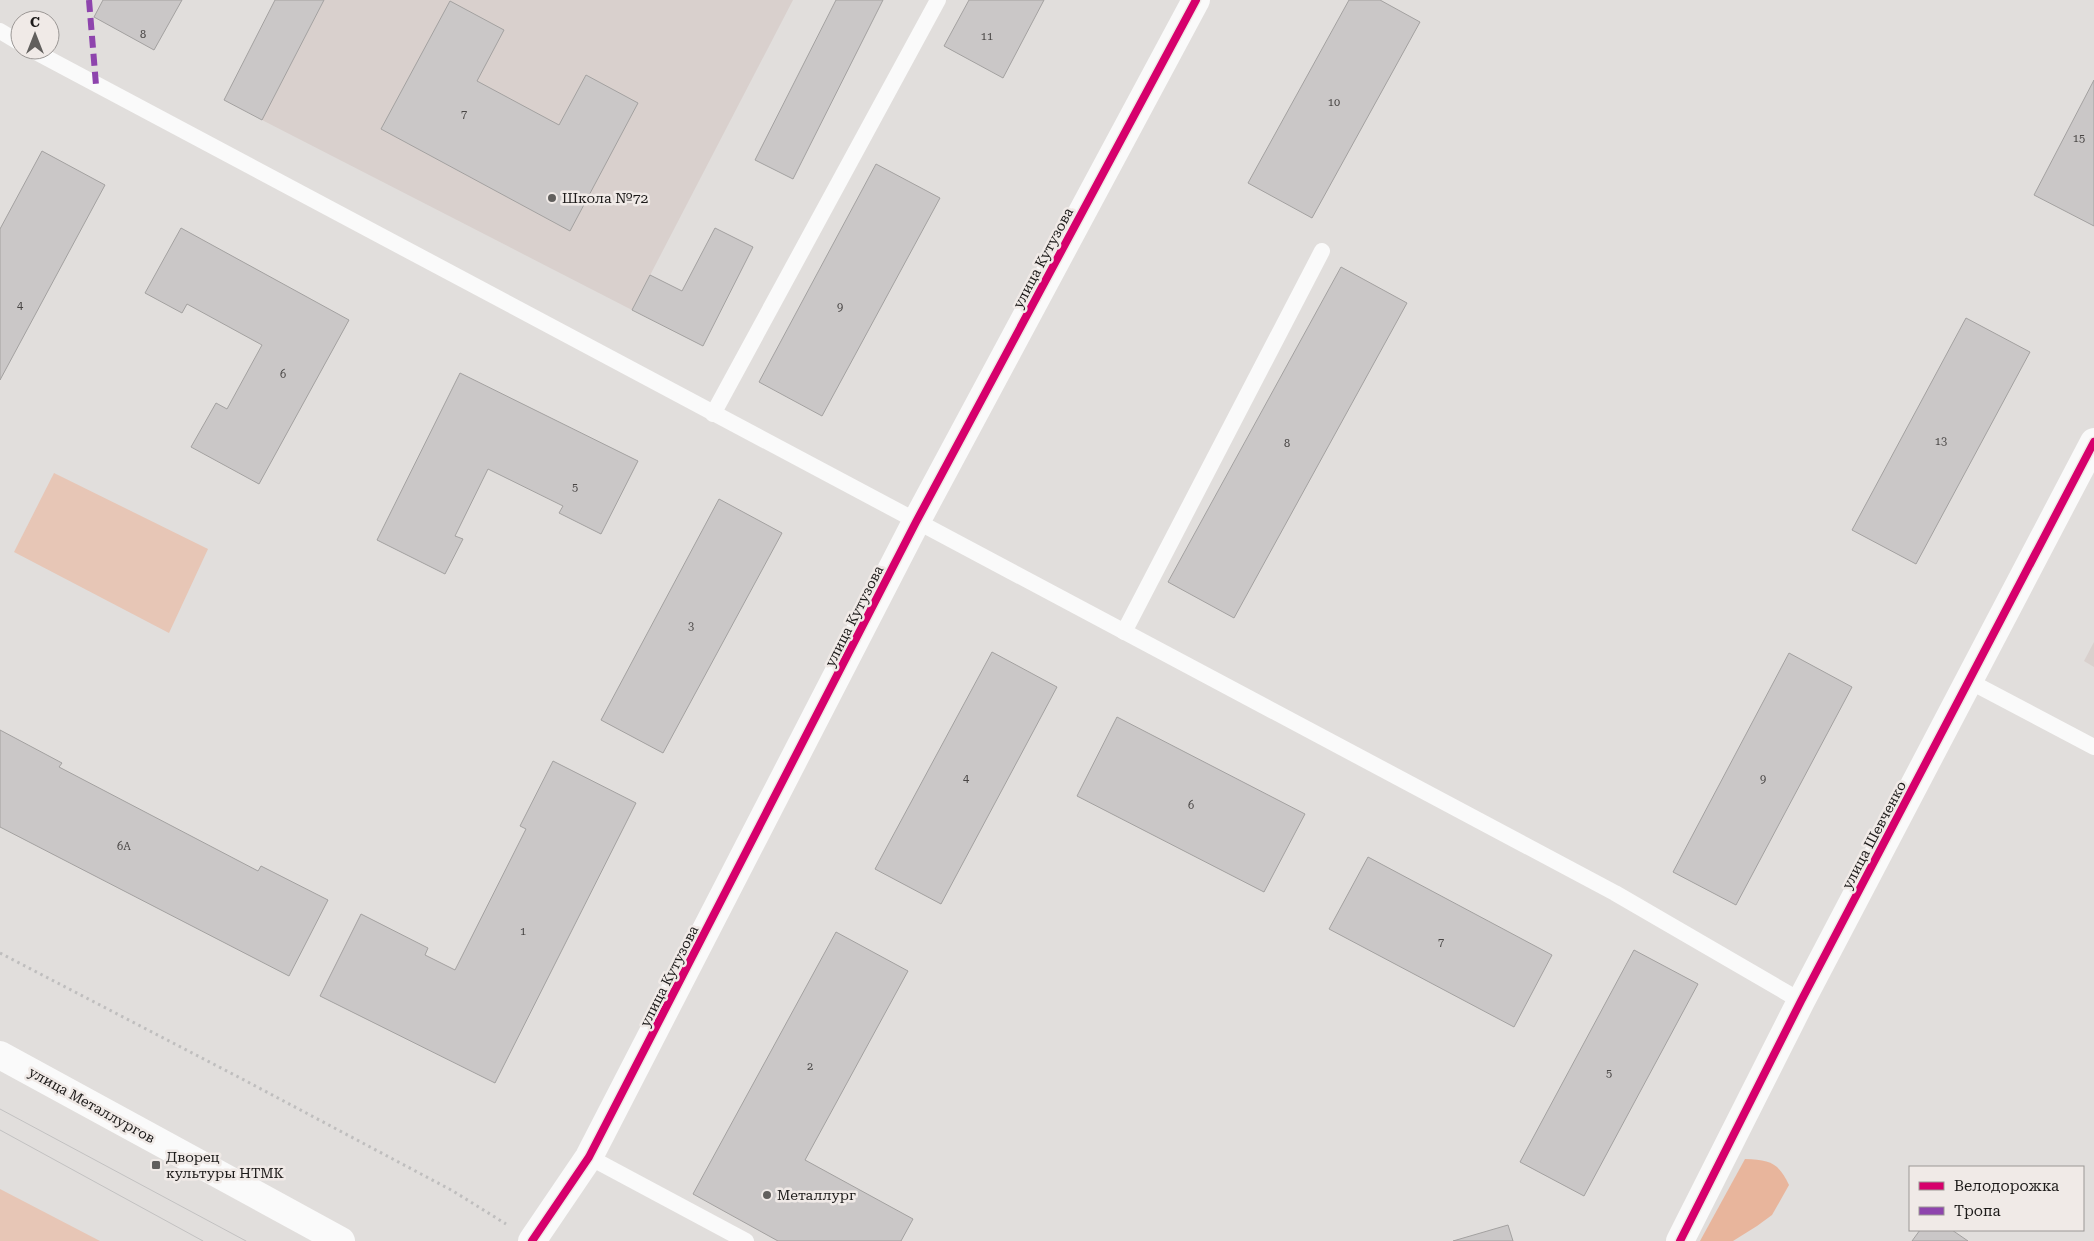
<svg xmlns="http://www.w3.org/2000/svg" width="2094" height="1241" viewBox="0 0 2094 1241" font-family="'Roboto Serif',serif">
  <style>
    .built { fill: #d9d0cd }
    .green { fill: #e7c6b6 }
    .forest { fill: #e8b59c }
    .building { fill: #cac7c7; stroke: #a3a1a0 }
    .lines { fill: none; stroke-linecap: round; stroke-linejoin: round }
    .path { stroke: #bfbebe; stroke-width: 3; stroke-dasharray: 2.5 4; stroke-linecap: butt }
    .service { stroke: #fafafa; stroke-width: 16 }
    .minor { stroke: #fafafa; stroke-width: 28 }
    .secondary { stroke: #fafafa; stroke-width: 28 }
    .tram { stroke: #c2c1c1; stroke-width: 1 }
    .quiet { stroke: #8e44ad; stroke-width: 6; stroke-dasharray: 12 6; stroke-linecap: butt }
    .cycleway-casing { stroke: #f0eae7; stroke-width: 11 }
    .cycleway { stroke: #d6006c; stroke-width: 8 }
    .poi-dot { fill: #615f5d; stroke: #f0eae7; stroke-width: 2 }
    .labels { text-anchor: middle; stroke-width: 5; stroke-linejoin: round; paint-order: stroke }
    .number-label { font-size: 11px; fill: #484544 }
    .poi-label { font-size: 14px; fill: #1c1a19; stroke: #f0eae7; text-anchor: start }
    .street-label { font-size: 14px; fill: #1c1a19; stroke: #f0eae7 }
  </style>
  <rect width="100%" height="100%" fill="#e1dedc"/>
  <g class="built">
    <path d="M324,0H793L632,310L262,120Z"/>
    <path d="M2094,642V667L2084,661Z"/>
  </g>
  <g class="green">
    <path d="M54,473L208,549L169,633L14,552Z"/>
    <path d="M0,1189L100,1241H0Z"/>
  </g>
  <path class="forest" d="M1745,1159C1770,1160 1778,1162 1789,1185L1772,1215L1757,1226L1733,1241H1700Z"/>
  <g class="building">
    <path d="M103,0H182L154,50L94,17Z"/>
    <path d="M275,0H324L262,120L224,100Z"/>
    <path d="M836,0H883L793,179L755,160Z"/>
    <path d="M969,0H1044L1003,78L944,46Z"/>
    <path d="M1349,0H1380L1420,22L1312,218L1248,183Z"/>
    <path d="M450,1L504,30L477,81L559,125L586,75L638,103L570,231L381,129Z"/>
    <path d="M2094,80V226L2034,195Z"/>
    <path d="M42,151L105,185L0,380V229Z"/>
    <path d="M876,164L940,198L822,416L759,382Z"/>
    <path d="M181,228L349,320L259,484L191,447L216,403L227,409L262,345L187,304L182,313L145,293Z"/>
    <path d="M715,228L753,247L703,346L632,310L650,275L682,291Z"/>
    <path d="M1341,267L1407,303L1234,618L1168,582Z"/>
    <path d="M1966,318L2030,352L1916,564L1852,530Z"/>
    <path d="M460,373L638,461L601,534L559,513L563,506L488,469L455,536L463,539L445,574L377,540Z"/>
    <path d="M719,499L782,533L663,753L601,720Z"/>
    <path d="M992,652L1057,687L941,904L875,869Z"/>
    <path d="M1789,653L1852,687L1736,905L1673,872Z"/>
    <path d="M1117,717L1305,814L1264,892L1077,796Z"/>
    <path d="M0,730L62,763L59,767L258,871L261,866L328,900L289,976L0,827Z"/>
    <path d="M553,761L636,803L495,1083L320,996L361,914L428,948L425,955L455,970L526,829L520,826Z"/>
    <path d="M1368,857L1552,955L1514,1027L1329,929Z"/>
    <path d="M836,932L908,971L805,1160L913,1219L901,1241H778L693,1194Z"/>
    <path d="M1634,950L1698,984L1584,1196L1520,1162Z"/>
    <path d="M1508,1225L1513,1241H1453Z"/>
    <path d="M1920,1230H1952L1968,1241H1912Z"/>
  </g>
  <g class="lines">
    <path class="path" d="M0,953L246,1081L453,1191L506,1224"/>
    <g class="service">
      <path d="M0,31L20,43"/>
      <path d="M32,50L1615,893L1801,1001"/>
      <path d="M713,414L938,0"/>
      <path d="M1124,632L1322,251"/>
      <path d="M1969,681L2094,747"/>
      <path d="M589,1157L746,1241"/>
    </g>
    <g class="minor">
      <path d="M532,1241L589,1157L916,522L1196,0"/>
      <path d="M1680,1241L1801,1001L2094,442"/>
    </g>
    <path class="secondary" d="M0,1055L341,1241"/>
    <g class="tram">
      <path d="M0,1109L246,1241"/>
      <path d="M0,1130L203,1241"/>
    </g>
    <path class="quiet" d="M89,0L96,85"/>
    <defs>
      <g id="cycleway">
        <path d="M532,1241L589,1157L916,522L1196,0"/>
        <path d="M1680,1241L1801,1001L2094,442"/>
      </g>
    </defs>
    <use href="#cycleway" class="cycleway-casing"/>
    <use href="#cycleway" class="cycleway"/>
  </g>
  <g class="poi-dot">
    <circle cx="552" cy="198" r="5"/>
    <rect x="151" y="1160" width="10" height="10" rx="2.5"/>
    <circle cx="767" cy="1195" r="5"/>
  </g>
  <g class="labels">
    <g class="number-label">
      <text x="143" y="38">8</text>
      <text x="987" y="40">11</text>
      <text x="1334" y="106">10</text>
      <text x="464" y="118">7</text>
      <text x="2079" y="142">15</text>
      <text x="20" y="309">4</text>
      <text x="840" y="311">9</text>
      <text x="283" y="378">6</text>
      <text x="1941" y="445">13</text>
      <text x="1287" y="447">8</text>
      <text x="575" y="491">5</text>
      <text x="691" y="630">3</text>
      <text x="966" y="782">4</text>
      <text x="1763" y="783">9</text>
      <text x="1191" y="809">6</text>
      <text x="124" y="850">6А</text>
      <text x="523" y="935">1</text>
      <text x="1441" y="946">7</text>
      <text x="810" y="1070">2</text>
      <text x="1609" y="1077">5</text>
    </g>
    <g class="poi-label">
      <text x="562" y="203">Школа №72</text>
      <text x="166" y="1162">Дворец<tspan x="166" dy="16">культуры НТМК</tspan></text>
      <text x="777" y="1200">Металлург</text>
    </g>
    <g class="street-label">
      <text transform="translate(1043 258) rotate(-62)" y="5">улица Кутузова</text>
      <text transform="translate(854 616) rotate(-63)" y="5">улица Кутузова</text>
      <text transform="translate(1874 835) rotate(-62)" y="5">улица Шевченко</text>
      <text transform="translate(669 976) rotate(-63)" y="5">улица Кутузова</text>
      <text transform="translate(92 1105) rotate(29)" y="5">улица Металлургов</text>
    </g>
  </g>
  <rect x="1909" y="1166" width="175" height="65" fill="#f0eae7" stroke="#9b9795"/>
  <rect x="1919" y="1182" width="25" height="8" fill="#d6006c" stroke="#9b9795"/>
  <text x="1954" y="1191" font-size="15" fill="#1c1a19">Велодорожка</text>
  <rect x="1919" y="1207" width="25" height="8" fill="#8e44ad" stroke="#9b9795"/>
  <text x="1954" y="1216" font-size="15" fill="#1c1a19">Тропа</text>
  <g transform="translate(35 35)"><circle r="24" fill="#f0eae7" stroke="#9b9795"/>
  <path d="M0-4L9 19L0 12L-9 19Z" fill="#615f5d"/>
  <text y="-8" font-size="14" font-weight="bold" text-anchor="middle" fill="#1c1a19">С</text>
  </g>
</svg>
